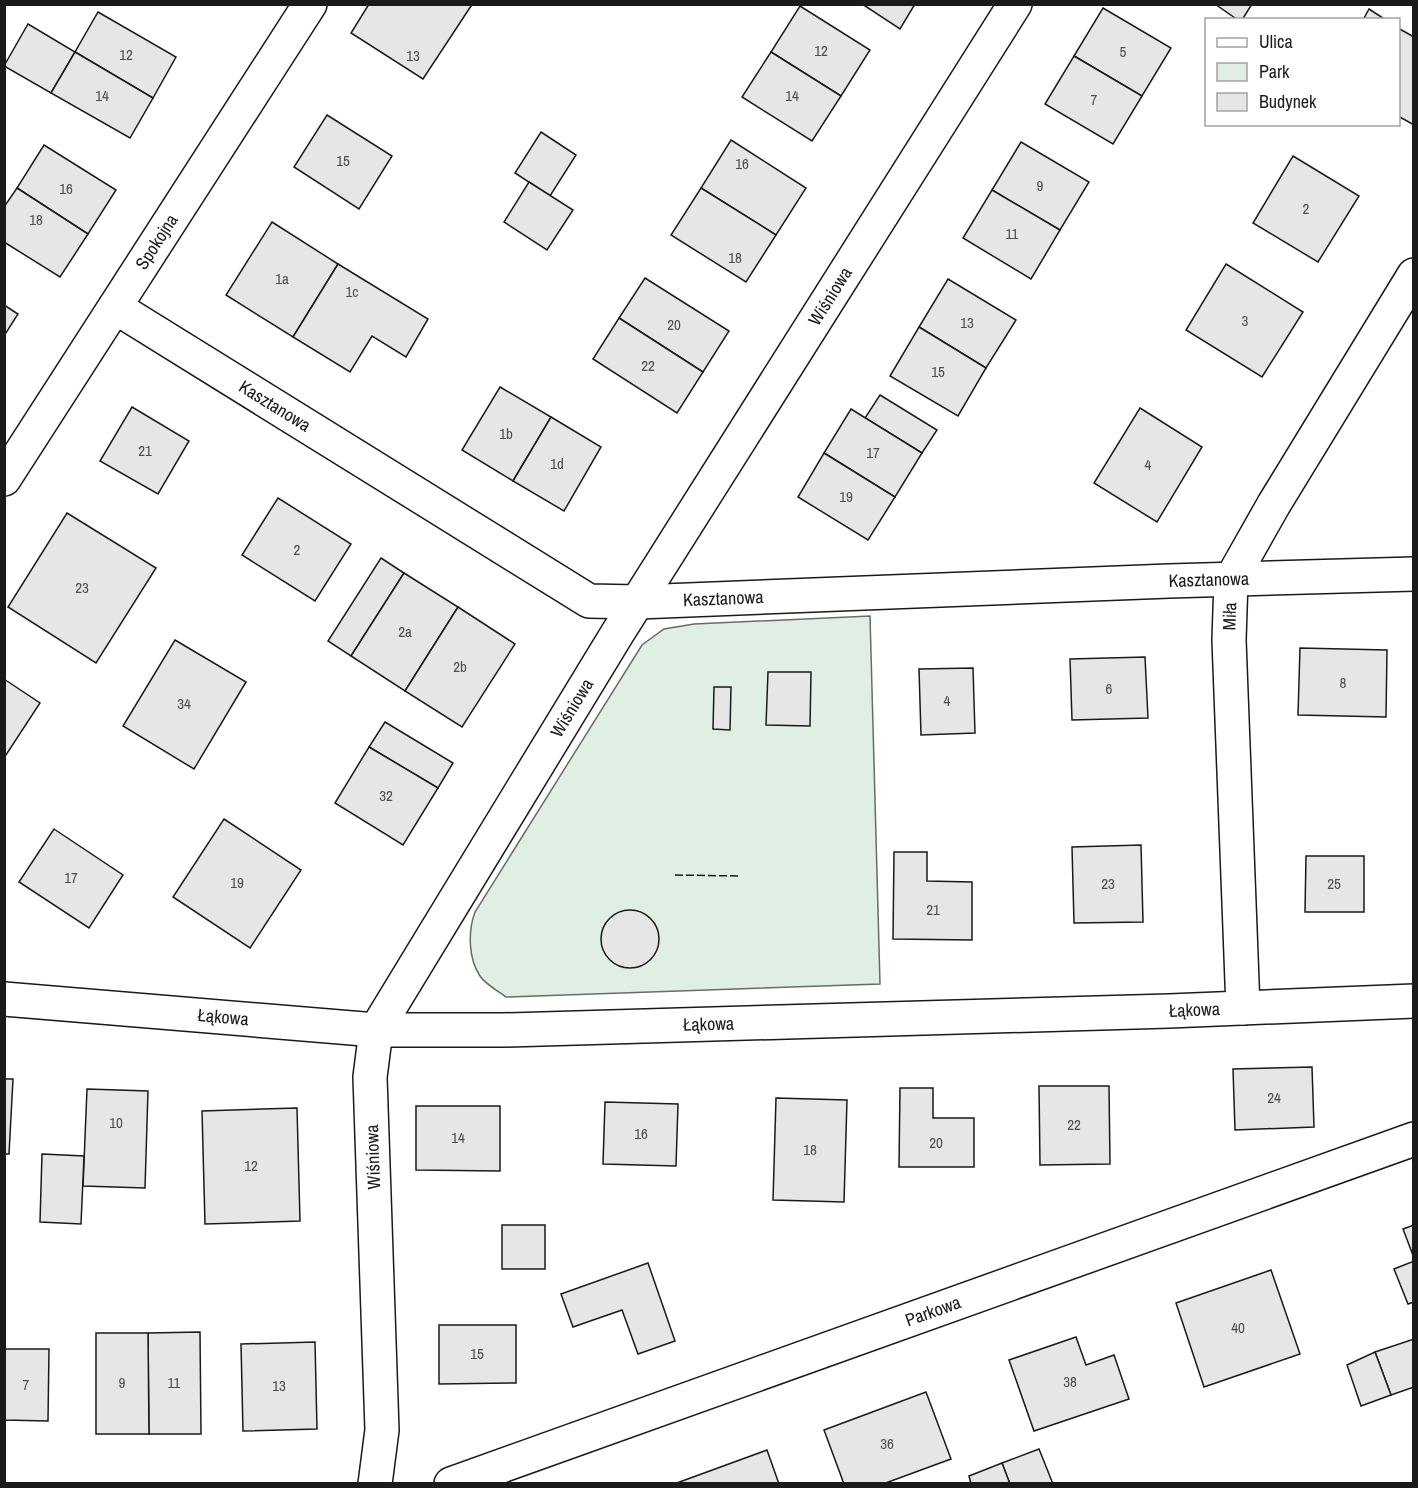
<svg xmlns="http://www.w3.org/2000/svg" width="1418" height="1488" viewBox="0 0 1418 1488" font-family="'Archivo Narrow',sans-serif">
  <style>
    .green { fill: #e0efe3; stroke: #6a6a6a; stroke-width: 1.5 }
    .building { fill: #e6e6e6; stroke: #1a1a1a; stroke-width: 1.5 }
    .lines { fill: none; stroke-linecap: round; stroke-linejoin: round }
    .minor-casing { stroke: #1a1a1a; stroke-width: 36 }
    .minor { stroke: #fff; stroke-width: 33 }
    .fence { stroke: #1a1a1a; stroke-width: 1.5; stroke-dasharray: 8 3; stroke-linecap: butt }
    .labels { text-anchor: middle; stroke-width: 4.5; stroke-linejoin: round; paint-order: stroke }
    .number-label { font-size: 15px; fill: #4d4d4d }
    .street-label { font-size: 18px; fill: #1a1a1a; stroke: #fff }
  </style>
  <rect width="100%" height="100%" fill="#fff"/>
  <path class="green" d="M870,616L880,984L506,997C498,991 485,984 480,976C468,958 468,931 475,912L642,645L664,629L694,624Z"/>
  <g class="building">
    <path d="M369,4H469L471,6L423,79L351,33Z"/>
    <path d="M862,4H915L900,29Z"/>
    <path d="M1215,4H1252L1242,20H1238Z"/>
    <path d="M800,6L870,50L841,96L771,52Z"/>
    <path d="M1103,8L1171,48L1142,96L1074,56Z"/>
    <path d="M1369,9L1386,20H1363Z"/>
    <path d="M98,12L176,57L153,98L75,52Z"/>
    <path d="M28,24L75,52L51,93L4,66Z"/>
    <path d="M1398,28L1414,37V125L1398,116Z"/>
    <path d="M75,52L153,98L130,138L51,93Z"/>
    <path d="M771,52L841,96L812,141L742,97Z"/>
    <path d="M1074,56L1142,96L1113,144L1045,104Z"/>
    <path d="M327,115L392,156L359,209L294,167Z"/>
    <path d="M541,132L576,155L550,196L515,173Z"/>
    <path d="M731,140L806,188L776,235L701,188Z"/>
    <path d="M1021,142L1089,182L1060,230L992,190Z"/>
    <path d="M44,145L116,190L88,234L17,188Z"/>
    <path d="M1293,156L1359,196L1318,262L1253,223Z"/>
    <path d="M529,182L573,210L547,250L504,222Z"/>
    <path d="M17,188L88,234L60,277L4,242V207Z"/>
    <path d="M701,188L776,235L746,282L671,235Z"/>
    <path d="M992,190L1060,230L1031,279L963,238Z"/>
    <path d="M272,222L338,264L293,337L226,295Z"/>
    <path d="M338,264L428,319L406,357L372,336L350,372L293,337Z"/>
    <path d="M1226,264L1303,312L1262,377L1186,330Z"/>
    <path d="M645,278L729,331L703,372L619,318Z"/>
    <path d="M948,279L1016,320L986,368L919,327Z"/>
    <path d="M4,305L18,314L4,336Z"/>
    <path d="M619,318L703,372L677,413L593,359Z"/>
    <path d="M919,327L986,368L958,416L890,376Z"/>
    <path d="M500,387L551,417L513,481L462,450Z"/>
    <path d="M880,395L937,430L922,453L865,418Z"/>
    <path d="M132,407L189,441L158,494L100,461Z"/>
    <path d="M1140,408L1202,447L1157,522L1094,483Z"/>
    <path d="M851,409L922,453L895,497L824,453Z"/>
    <path d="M551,417L601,447L564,511L513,481Z"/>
    <path d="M824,453L895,497L868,540L798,497Z"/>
    <path d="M278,498L351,544L315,601L242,555Z"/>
    <path d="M67,513L156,568L96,663L8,607Z"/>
    <path d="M381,558L404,573L351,656L328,641Z"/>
    <path d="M404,573L458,607L405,691L351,656Z"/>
    <path d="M458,607L515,644L462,727L405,691Z"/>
    <path d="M175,640L246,682L194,769L123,726Z"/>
    <path d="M1300,648L1387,650L1386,717L1298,715Z"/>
    <path d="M1145,657L1148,718L1072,720L1070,659Z"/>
    <path d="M973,668L975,733L921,735L919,669Z"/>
    <path d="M768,672H811L810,726L766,725Z"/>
    <path d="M4,679L40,703L4,758Z"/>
    <path d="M714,687H731L730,730L713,729Z"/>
    <path d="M385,722L453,763L438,788L369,747Z"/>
    <path d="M369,747L438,788L403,845L335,803Z"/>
    <path d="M224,819L301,870L250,948L173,897Z"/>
    <path d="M54,829L123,875L89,928L19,882Z"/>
    <path d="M1141,845L1143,922L1074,923L1072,847Z"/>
    <path d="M894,852H927V881L972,882V940L893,939Z"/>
    <path d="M1306,856H1364V912H1305Z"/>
    <circle cx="630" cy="939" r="29"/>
    <path d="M1312,1067L1314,1127L1235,1130L1233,1069Z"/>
    <path d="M4,1079H13L9,1154H4Z"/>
    <path d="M1039,1086H1109L1110,1164L1040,1165Z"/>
    <path d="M900,1088H933V1118H974V1167H899Z"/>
    <path d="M87,1089L148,1091L145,1188L83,1186Z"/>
    <path d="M776,1098L847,1100L844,1202L773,1200Z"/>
    <path d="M605,1102L678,1104L676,1166L603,1164Z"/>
    <path d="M416,1106H500V1171L416,1170Z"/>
    <path d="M297,1108L300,1221L205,1224L202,1111Z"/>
    <path d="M42,1154L84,1156L81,1224L40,1222Z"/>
    <rect x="502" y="1225" width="43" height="44"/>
    <path d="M1414,1225V1258L1403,1229Z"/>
    <path d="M1414,1261V1302L1408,1304L1394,1269Z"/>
    <path d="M648,1263L675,1341L638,1354L622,1310L573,1327L561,1294Z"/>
    <path d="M1271,1270L1300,1354L1204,1387L1176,1303Z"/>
    <path d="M439,1325H516V1383L439,1384Z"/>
    <path d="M200,1332L201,1434H149L148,1333Z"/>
    <path d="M96,1333H148L149,1434H96Z"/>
    <path d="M1076,1337L1086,1365L1114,1355L1129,1399L1034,1431L1009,1360Z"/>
    <path d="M1414,1339V1387L1391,1395L1375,1352Z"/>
    <path d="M315,1342L317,1429L243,1431L241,1344Z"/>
    <path d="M4,1349H49L48,1421L4,1420Z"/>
    <path d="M1375,1352L1391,1395L1361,1406L1347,1365Z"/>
    <path d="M926,1392L951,1459L883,1484H844L824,1430Z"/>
    <path d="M1039,1449L1053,1484H1010L1002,1463Z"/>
    <path d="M767,1450L779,1484H674Z"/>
    <path d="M1002,1463L1010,1484H971L969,1476Z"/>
  </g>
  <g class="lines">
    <defs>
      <g id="minor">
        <path id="s1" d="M115,307L589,601L638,602L1169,581L1414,574"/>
        <path id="s2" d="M4,479L310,4"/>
        <path id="s3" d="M4,999L376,1030H504L1169,1011L1414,1001"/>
        <path id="s4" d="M1243,1008L1229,640L1231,580L1274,504L1414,275"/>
        <path id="s5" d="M375,1484L382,1430L370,1077L376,1030L617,634L1015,4"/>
        <path id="s6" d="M451,1484L1414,1139"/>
      </g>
    </defs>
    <use href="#minor" class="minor-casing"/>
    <use href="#minor" class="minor"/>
    <path class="fence" d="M675,875L738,876"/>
  </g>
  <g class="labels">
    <g class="number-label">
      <text x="821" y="56">12</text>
      <text x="1123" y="57">5</text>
      <text x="126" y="60">12</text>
      <text x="413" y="61">13</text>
      <text x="102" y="101">14</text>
      <text x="792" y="101">14</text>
      <text x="1094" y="105">7</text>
      <text x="343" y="166">15</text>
      <text x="742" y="169">16</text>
      <text x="1040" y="191">9</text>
      <text x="66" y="194">16</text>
      <text x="1306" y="214">2</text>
      <text x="36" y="225">18</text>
      <text x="1012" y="239">11</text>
      <text x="735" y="263">18</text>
      <text x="282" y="284">1a</text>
      <text x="352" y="297">1c</text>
      <text x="1245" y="326">3</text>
      <text x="967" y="328">13</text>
      <text x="674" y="330">20</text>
      <text x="648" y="371">22</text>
      <text x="938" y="377">15</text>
      <text x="506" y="439">1b</text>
      <text x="145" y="456">21</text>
      <text x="873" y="458">17</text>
      <text x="557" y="469">1d</text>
      <text x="1148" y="470">4</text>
      <text x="846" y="502">19</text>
      <text x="297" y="555">2</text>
      <text x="82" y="593">23</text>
      <text x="405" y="637">2a</text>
      <text x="460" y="672">2b</text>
      <text x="1343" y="688">8</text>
      <text x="1109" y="694">6</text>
      <text x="947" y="706">4</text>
      <text x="184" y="709">34</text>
      <text x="386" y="801">32</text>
      <text x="71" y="883">17</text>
      <text x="237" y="888">19</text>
      <text x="1108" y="889">23</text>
      <text x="1334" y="889">25</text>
      <text x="933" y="915">21</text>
      <text x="1274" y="1103">24</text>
      <text x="116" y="1128">10</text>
      <text x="1074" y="1130">22</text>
      <text x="641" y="1139">16</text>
      <text x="458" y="1143">14</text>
      <text x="936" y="1148">20</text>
      <text x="810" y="1155">18</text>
      <text x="251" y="1171">12</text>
      <text x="1238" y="1333">40</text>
      <text x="477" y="1359">15</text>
      <text x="1070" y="1387">38</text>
      <text x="122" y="1388">9</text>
      <text x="174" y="1388">11</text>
      <text x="26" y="1390">7</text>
      <text x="279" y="1391">13</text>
      <text x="887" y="1449">36</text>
    </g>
    <g class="street-label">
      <text dy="6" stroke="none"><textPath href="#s2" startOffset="282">Spokojna</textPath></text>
      <text dy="6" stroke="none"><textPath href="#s5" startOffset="1318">Wiśniowa</textPath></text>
      <text dy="6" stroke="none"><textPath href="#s1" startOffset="188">Kasztanowa</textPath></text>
      <text dy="6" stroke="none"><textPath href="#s1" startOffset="1178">Kasztanowa</textPath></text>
      <text dy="6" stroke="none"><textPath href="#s1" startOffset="692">Kasztanowa</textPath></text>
      <text dy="6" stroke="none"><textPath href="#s4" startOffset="392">Miła</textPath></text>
      <text dy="6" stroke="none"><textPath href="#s5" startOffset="832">Wiśniowa</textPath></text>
      <text dy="6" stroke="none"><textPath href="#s3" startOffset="1192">Łąkowa</textPath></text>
      <text dy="6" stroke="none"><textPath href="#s3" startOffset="220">Łąkowa</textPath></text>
      <text dy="6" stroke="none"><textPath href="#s3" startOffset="706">Łąkowa</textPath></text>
      <text transform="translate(373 1157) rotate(-92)" y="6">Wiśniowa</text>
      <text dy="6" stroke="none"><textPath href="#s6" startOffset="512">Parkowa</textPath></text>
    </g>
  </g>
  <rect width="1418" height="1488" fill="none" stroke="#1a1a1a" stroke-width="12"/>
  <rect x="1205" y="18" width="195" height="108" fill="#ffffff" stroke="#a3a3a3" stroke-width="1.5"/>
  <rect x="1217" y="38" width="30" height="9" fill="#ffffff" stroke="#a3a3a3" stroke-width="1.5"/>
  <text x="1259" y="48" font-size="18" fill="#1a1a1a">Ulica</text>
  <rect x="1217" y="63" width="30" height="18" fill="#e0efe3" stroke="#a3a3a3" stroke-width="1.5"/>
  <text x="1259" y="78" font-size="18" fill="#1a1a1a">Park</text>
  <rect x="1217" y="93" width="30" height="18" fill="#e6e6e6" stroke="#a3a3a3" stroke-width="1.5"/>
  <text x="1259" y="108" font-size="18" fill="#1a1a1a">Budynek</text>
</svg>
